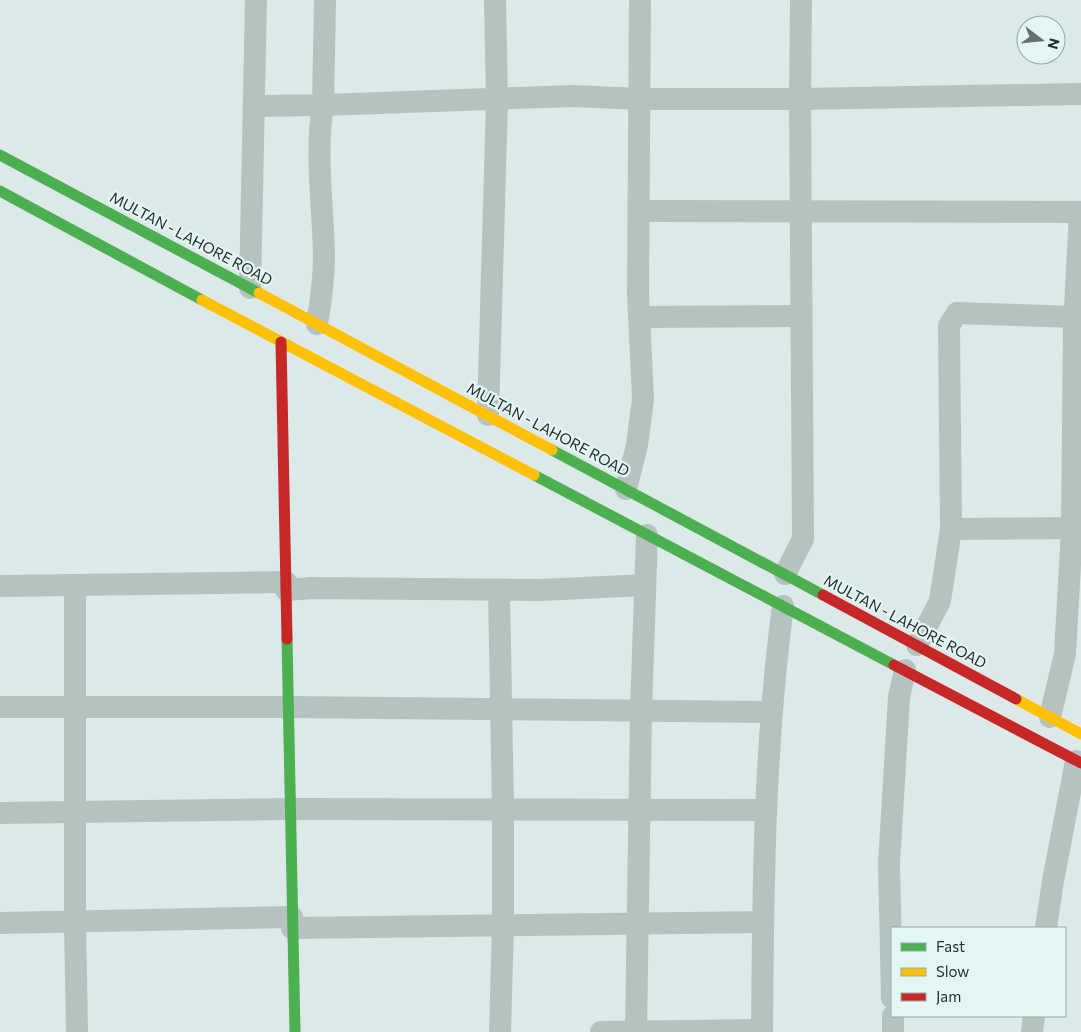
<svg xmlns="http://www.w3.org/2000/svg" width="1081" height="1032" viewBox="0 0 1081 1032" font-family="Commissioner,sans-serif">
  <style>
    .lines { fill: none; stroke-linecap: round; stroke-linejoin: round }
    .street { stroke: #b6c2bf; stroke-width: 22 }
    .fast { stroke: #4caf50; stroke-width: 11 }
    .slow { stroke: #ffc107; stroke-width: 11 }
    .jam { stroke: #c62828; stroke-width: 11 }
    .labels { text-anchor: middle; stroke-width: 4.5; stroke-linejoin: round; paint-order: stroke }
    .street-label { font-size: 15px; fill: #26312d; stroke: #e3f6f4 }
  </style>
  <rect width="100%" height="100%" fill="#dde9e8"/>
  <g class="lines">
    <g class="street">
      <path d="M254,106L323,105L325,0"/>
      <path d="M639,211L1081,212"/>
      <path d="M250,288L256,0"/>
      <path d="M639,317L801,316"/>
      <path d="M317,324C321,301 324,278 324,255C323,208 315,152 323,105L573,96L640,99H800L1081,94"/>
      <path d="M488,415L497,100L495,0"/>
      <path d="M626,489L637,445L643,399L638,294L640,0"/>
      <path d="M951,529L1081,528"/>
      <path d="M785,574L803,539L800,99L801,0"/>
      <path d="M75,585V922L77,1032"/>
      <path d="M0,586L286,582"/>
      <path d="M286,590L312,588L541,590L645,585"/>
      <path d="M499,590L503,809V925L500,1032"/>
      <path d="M917,645L940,601L951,529L949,326L957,313L1075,317"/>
      <path d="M0,707H288L771,712"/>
      <path d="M1050,717L1065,654L1072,529L1074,326L1080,212"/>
      <path d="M0,813L290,809L765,810"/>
      <path d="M0,923L292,917"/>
      <path d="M292,928L763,922"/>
      <path d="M1046,928L1053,881L1076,761"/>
      <path d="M892,998L889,864L899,697L905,670"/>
      <path d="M893,1016V1032"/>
      <path d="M601,1032L762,1030"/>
      <path d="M636,1032L641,711L647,535"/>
      <path d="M762,1032C763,890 764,748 783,606"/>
      <path d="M1032,1032L1034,1016"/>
    </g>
    <g class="fast">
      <path d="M0,155L259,293"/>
      <path d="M0,191L202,300"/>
      <path d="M552,450L823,595"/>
      <path d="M534,475L894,665"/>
      <path d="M287,639L295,1032"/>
    </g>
    <g class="slow">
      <path d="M259,293L552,450"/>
      <path d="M202,300L534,475"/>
      <path d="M1016,699L1081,734"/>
    </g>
    <g class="jam">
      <path d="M281,342L287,639"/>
      <path d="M823,595L1016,699"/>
      <path d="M894,665L1081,763"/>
    </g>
  </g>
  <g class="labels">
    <g class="street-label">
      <text transform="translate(191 239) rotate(28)" y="5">MULTAN - LAHORE ROAD</text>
      <text transform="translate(548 430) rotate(28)" y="5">MULTAN - LAHORE ROAD</text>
      <text transform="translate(905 622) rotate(28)" y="5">MULTAN - LAHORE ROAD</text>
    </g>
  </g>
  <rect x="891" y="927" width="175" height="90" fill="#e3f6f4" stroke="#97a7a4"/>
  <rect x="901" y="943" width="25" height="8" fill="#4caf50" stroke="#97a7a4"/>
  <text x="936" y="952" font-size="15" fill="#26312d">Fast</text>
  <rect x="901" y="968" width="25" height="8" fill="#ffc107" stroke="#97a7a4"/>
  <text x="936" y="977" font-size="15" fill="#26312d">Slow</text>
  <rect x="901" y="993" width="25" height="8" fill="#c62828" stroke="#97a7a4"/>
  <text x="936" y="1002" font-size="15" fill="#26312d">Jam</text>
  <g transform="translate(1041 40) rotate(106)"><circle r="24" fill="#e3f6f4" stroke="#97a7a4"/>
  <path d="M0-4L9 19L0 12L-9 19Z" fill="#66716e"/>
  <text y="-8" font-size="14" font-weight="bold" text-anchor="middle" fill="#26312d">N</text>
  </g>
</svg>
